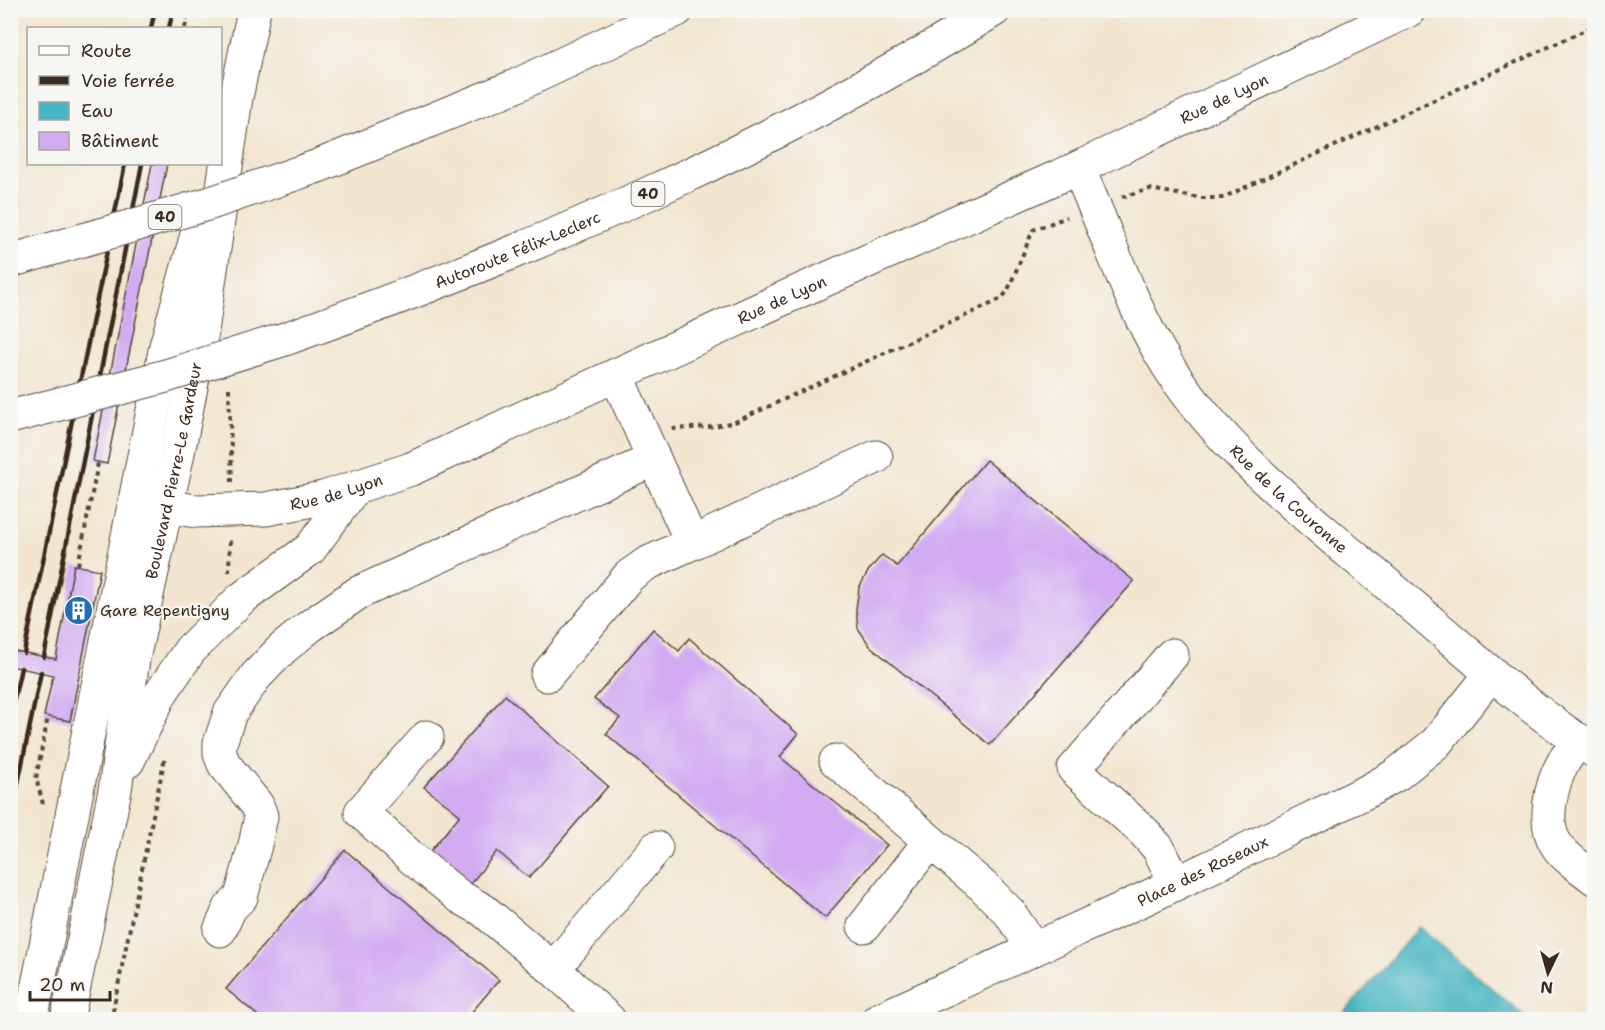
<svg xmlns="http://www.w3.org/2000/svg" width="1605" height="1030" viewBox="0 0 1605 1030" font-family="'Shantell Sans',sans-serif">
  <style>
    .water { fill: #47b5c3; stroke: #417070; stroke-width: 1.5 }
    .building { fill: #d2abf2 }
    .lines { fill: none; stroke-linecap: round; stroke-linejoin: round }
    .minor-casing { stroke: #564639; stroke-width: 35 }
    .highway-casing { stroke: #564639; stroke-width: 35 }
    .path { stroke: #564639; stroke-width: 4; stroke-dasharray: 4.5 4.5; stroke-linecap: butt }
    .minor { stroke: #fff; stroke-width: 33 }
    .highway { stroke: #fff; stroke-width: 33 }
    .rail { stroke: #3b2a1e; stroke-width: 4.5 }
    .highway-bridge-casing { stroke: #564639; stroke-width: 35; stroke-linecap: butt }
    .highway-bridge { stroke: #fff; stroke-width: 33 }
    .labels { text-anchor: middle; stroke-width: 4.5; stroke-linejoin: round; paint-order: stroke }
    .shield { fill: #f6f6f2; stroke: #73675e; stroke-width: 1.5 }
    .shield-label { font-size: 15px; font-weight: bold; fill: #3b2a1e }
    .street-label { font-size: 16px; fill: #3b2a1e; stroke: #f6f6f2 }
    .poi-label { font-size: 16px; fill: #3b2a1e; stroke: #f6f6f2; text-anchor: start }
  </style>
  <rect width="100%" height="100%" fill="#f6f6f2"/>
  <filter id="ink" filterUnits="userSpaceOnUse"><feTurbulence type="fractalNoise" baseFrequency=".0167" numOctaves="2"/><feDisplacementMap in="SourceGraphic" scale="12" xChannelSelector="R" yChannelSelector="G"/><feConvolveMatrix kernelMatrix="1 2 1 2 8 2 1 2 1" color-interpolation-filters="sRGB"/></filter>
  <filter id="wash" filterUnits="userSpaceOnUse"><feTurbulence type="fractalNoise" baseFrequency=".008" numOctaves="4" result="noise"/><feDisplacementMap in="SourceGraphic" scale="24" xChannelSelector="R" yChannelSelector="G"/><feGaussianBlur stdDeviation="1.35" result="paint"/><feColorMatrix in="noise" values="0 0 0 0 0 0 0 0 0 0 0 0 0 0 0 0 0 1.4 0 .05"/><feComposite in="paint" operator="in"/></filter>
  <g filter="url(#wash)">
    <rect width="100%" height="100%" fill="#f2e6d0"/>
    <path class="water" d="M1419,927L1528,1019H1339Z"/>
    <g id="blocks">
      <g class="building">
        <path d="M152,164H167L107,464L93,461Z"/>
        <path d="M986,460L1134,581L990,745L870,646L858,628L856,609L859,588L869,570L882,555L897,566Z"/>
        <path d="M74,565L100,570L70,721L44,716L53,675L10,666V650L56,659Z"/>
        <path d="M653,629L679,651L689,638L798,734L780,757L887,845L825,918L606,734L620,718L594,699Z"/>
        <path d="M505,695L608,786L529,878L497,851L468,887L428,854L460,815L424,787Z"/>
        <path d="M345,850L499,980L465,1020H263L226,989Z"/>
      </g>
    </g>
  </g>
  <g filter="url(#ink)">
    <use href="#blocks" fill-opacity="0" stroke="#564639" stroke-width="1.5"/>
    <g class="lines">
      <defs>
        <g id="minor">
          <path id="s1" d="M1078,168C1108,234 1129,304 1168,366C1227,458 1324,530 1407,601C1467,652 1527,708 1594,751"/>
          <path d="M616,375L692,543L876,457"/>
          <path id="s2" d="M135,502L196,511L266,509L323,498L411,469L793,294L1078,168L1409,10"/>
          <path d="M1172,655L1074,769L1144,832L1158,848L1176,883"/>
          <path d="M547,675L629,576L646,564L692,543"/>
          <path d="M427,737L361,812L413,859L460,897L483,910L553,969"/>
          <path d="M1579,740C1574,748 1567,755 1563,763C1551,784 1542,823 1556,844C1564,858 1582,868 1594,878"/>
          <path d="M128,761L161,693L190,650L241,599L310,549L354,489"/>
          <path d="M836,761L984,887L1009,912L1034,949"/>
          <path d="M864,926L930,841"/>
          <path d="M220,930L230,908L241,897L256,841L261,816L257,805L224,764L220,754V743L230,713L256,676L282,649L310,626L358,593L654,459"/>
          <path d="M31,1020L166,346L201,220"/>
          <path id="s3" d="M67,1020L115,790L133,659L178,453L202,331L236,98L254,10"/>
          <path d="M609,1020L553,969L656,848"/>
          <path id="s4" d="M878,1020L1146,898L1366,792L1396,775L1436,743L1492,673"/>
        </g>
        <g id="highway">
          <path d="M318,166L513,87L677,10"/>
          <path id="s5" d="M285,339C531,252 771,148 994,10"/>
        </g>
      </defs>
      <use href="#minor" class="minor-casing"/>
      <use href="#highway" class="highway-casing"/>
      <g class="path">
        <path d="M185,28L188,10"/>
        <path d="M1122,197L1150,189L1200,198H1222L1594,26"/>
        <path d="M229,388L232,482"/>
        <path d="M672,429L709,427L735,422L995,302L1003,297L1008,290L1033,230L1067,217"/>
        <path d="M78,565L98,463"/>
        <path d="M229,572L230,538"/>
        <path d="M43,804L36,778L48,717"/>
        <path d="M111,1020L165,757"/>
      </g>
      <use href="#minor" class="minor"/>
      <use href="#highway" class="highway"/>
      <g class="rail">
        <path d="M151,28L155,10"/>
        <path d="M169,28L173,10"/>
        <path d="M24,653L125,164"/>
        <path d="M44,657L142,164"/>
        <path d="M10,717L21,668"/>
        <path d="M10,822L41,672"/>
      </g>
      <defs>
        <g id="highway-bridge">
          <path d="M10,261L211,203L318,166"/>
          <path d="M10,417L166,376L285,339"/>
        </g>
      </defs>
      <use href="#highway-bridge" class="highway-bridge-casing"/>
      <use href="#highway-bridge" class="highway-bridge"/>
    </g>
  </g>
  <defs>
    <symbol id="building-disc" viewBox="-11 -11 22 22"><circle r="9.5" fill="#1f6fb2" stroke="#f6f6f2"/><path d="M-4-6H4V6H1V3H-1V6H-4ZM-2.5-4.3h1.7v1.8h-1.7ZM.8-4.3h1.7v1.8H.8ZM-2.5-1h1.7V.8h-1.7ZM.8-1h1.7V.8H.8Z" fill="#fff"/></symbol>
  </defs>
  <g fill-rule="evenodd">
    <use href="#building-disc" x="62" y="594" width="33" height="33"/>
  </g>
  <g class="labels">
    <g class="shield">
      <rect x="631.5" y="182" width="33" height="24" rx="4.5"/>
      <rect x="148.5" y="205" width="33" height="24" rx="4.5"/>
    </g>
    <g class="shield-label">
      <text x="648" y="199">40</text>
      <text x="165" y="222">40</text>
    </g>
    <g class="street-label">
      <text dy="6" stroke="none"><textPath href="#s2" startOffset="1176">Rue de Lyon</textPath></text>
      <text dy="6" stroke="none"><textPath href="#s5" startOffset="249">Autoroute Félix-Leclerc</textPath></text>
      <text dy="6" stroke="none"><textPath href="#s2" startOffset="690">Rue de Lyon</textPath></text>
      <text dy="6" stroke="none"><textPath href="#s3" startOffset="560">Boulevard Pierre-Le Gardeur</textPath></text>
      <text dy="6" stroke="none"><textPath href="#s2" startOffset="204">Rue de Lyon</textPath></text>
      <text dy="6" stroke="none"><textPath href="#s1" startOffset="398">Rue de la Couronne</textPath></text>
      <text dy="6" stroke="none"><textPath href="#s4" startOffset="357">Place des Roseaux</textPath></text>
    </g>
    <g class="poi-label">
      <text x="100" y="616">Gare Repentigny</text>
    </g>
  </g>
  <rect width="1605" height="1030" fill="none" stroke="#f6f6f2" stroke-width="36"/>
  <rect x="27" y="27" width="195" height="138" fill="#f6f6f2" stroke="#aba49d" stroke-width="1.5"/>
  <rect x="39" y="46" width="30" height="9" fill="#ffffff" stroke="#aba49d" stroke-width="1.5"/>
  <text x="81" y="57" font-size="18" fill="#3b2a1e">Route</text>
  <rect x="39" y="76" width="30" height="9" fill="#3b2a1e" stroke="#aba49d" stroke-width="1.5"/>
  <text x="81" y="87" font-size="18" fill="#3b2a1e">Voie ferrée</text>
  <rect x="39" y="102" width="30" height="18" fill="#47b5c3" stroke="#aba49d" stroke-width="1.5"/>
  <text x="81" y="117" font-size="18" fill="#3b2a1e">Eau</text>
  <rect x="39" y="132" width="30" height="18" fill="#d2abf2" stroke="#aba49d" stroke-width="1.5"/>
  <text x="81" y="147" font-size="18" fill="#3b2a1e">Bâtiment</text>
  <g transform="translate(1548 973) rotate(185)" stroke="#f6f6f2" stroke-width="4.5" paint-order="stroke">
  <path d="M0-4.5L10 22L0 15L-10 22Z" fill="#3b2a1e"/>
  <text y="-9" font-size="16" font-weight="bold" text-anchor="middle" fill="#3b2a1e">N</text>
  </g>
  <path d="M30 991v9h80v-9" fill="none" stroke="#3b2a1e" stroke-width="3"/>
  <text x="39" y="991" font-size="18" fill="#3b2a1e" stroke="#f6f6f2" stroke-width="4.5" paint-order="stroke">20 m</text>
</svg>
